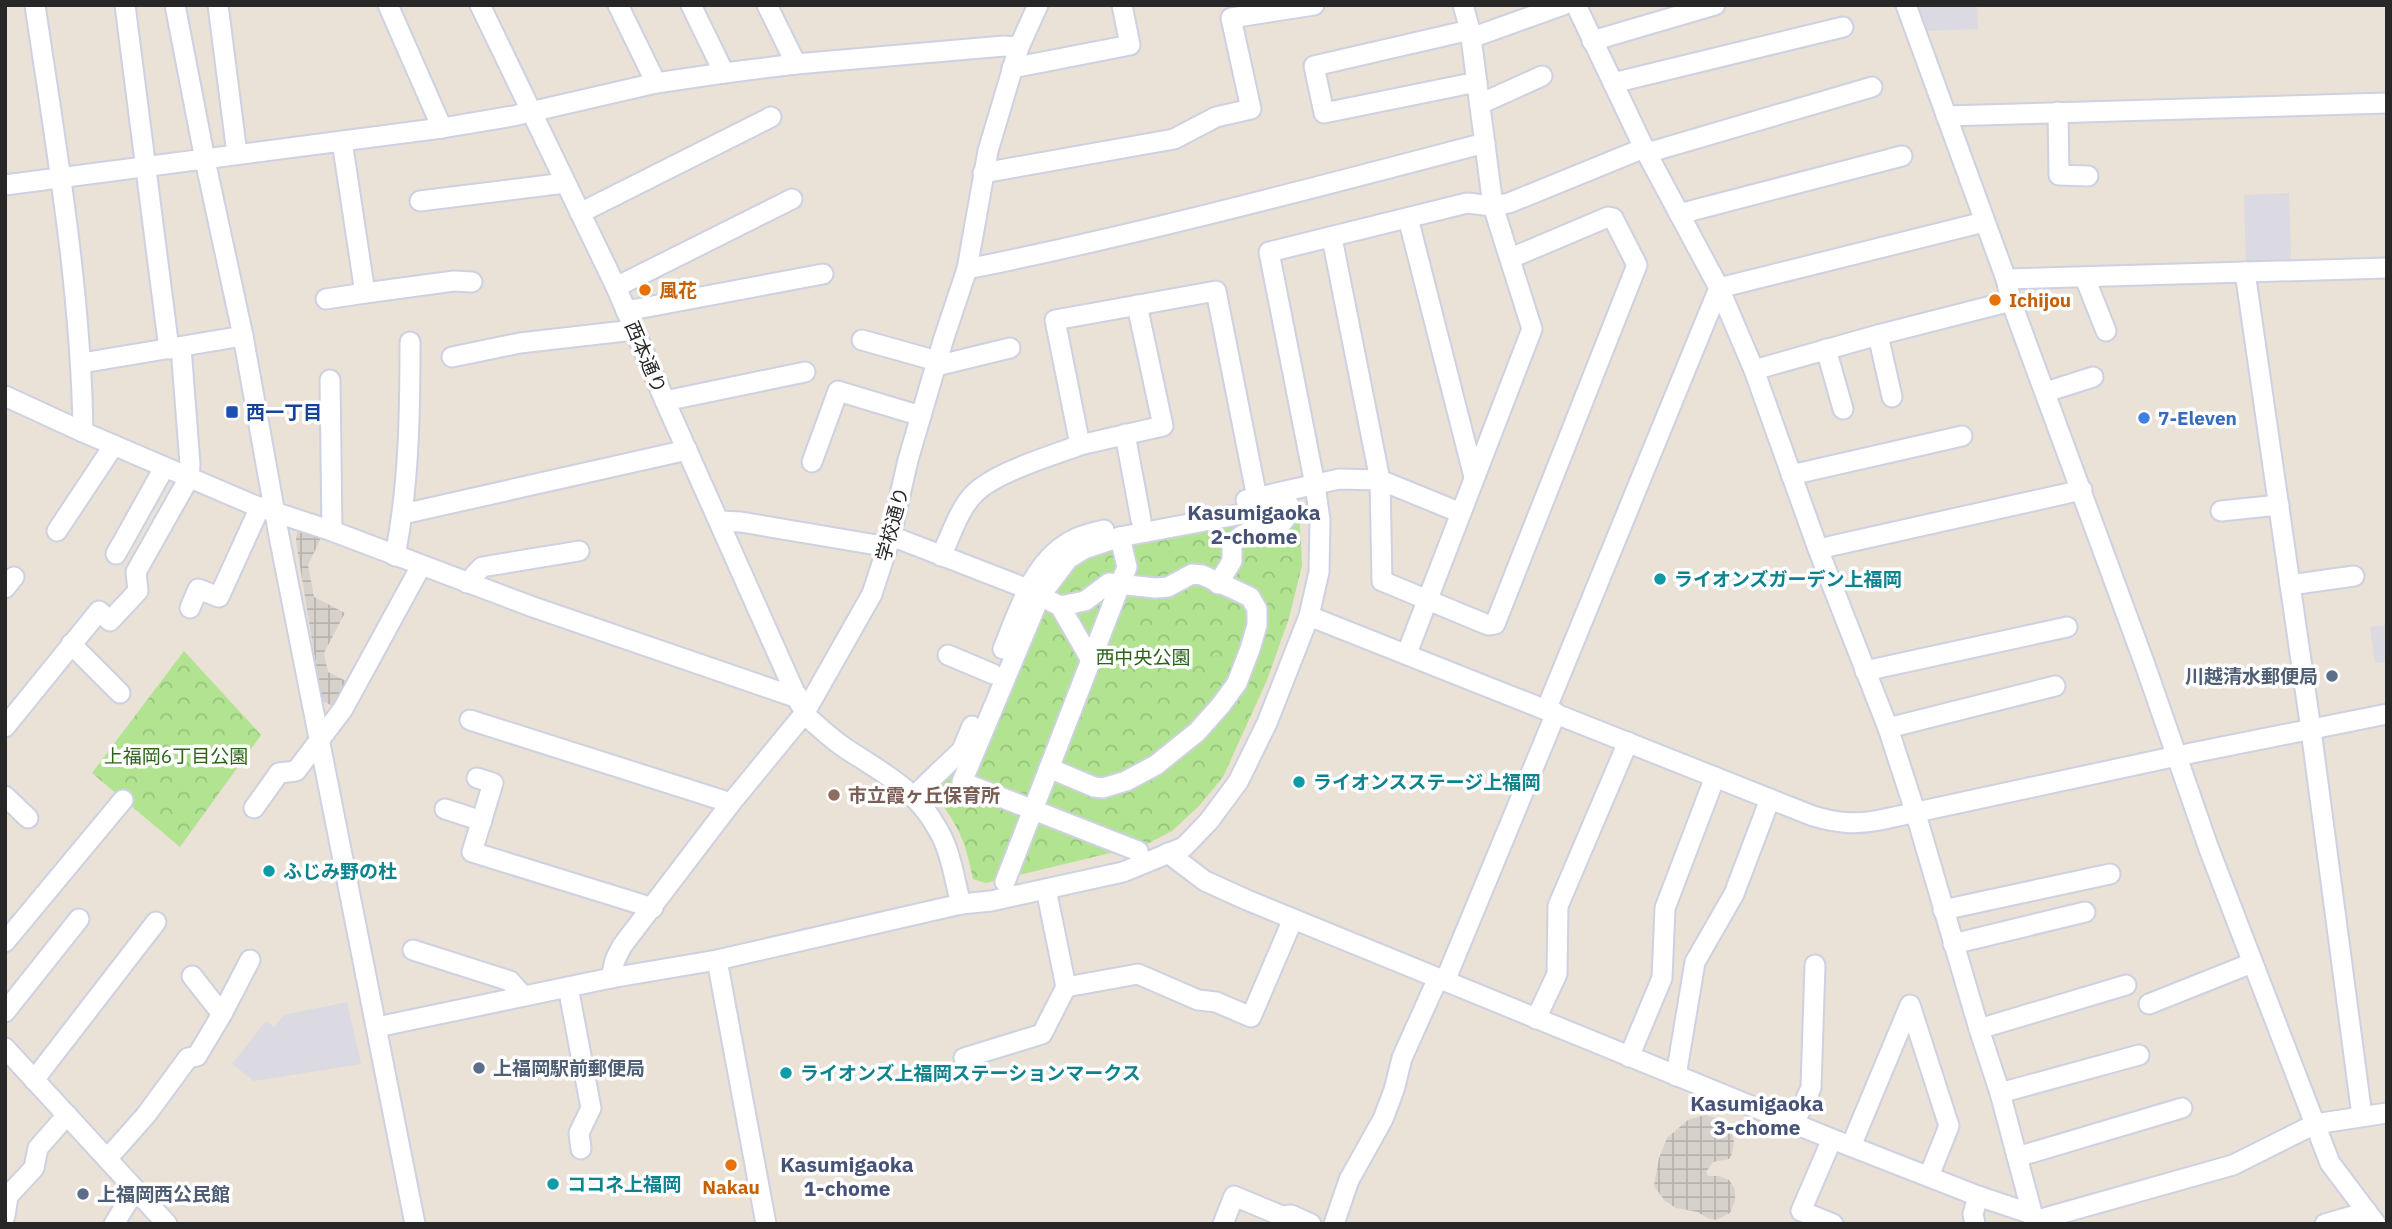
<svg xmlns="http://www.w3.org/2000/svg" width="2392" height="1229" viewBox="0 0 2392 1229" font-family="'IBM Plex Sans','Noto Sans JP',sans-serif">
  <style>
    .industrial { fill: #dbd9e2 }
    .forest { fill: url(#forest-crowns) }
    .plaza { fill: url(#plaza-grid) }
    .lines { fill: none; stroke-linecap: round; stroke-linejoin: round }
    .minor-casing { stroke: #cdd1e1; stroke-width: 23 }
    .minor { stroke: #fff; stroke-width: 19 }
    .food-dot { fill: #e8710a; stroke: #fff; stroke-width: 2.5 }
    .transit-dot { fill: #1a4fb4; stroke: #fff; stroke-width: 2.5 }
    .shop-dot { fill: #3f7fe0; stroke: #fff; stroke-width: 2.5 }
    .culture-dot { fill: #0f9aa8; stroke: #fff; stroke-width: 2.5 }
    .service-dot { fill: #5c6f8a; stroke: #fff; stroke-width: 2.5 }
    .education-dot { fill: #8d6e63; stroke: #fff; stroke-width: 2.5 }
    .labels { text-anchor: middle; stroke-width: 7; stroke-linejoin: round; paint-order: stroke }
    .food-label { font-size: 19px; font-weight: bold; fill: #c56008; stroke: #fff; text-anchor: start }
    .street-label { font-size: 19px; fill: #272727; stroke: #fff }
    .transit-label { font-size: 19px; font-weight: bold; fill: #164399; stroke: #fff; text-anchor: start }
    .shop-label { font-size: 19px; font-weight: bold; fill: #366cbe; stroke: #fff; text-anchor: start }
    .culture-label { font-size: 19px; font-weight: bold; fill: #0d838f; stroke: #fff; text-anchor: start }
    .park-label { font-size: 19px; fill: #2a6417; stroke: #fff }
    .service-label { font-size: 19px; font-weight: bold; fill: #4e5e75; stroke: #fff; text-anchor: start }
    .education-label { font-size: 19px; font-weight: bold; fill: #785e54; stroke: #fff; text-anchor: start }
    .neighbourhood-label { font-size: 21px; font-weight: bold; fill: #475278; stroke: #fff }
  </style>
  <defs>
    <pattern id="forest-crowns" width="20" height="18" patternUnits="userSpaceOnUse" patternTransform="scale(1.75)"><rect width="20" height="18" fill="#b1e391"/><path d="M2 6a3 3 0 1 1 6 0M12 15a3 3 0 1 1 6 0" fill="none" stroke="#98c37d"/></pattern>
    <pattern id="plaza-grid" width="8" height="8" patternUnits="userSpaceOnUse" patternTransform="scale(1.75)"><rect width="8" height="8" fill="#d6d1ca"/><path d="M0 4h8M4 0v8" fill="none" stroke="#b8b3ae"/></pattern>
  </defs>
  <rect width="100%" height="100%" fill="#eae1d7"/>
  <g class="industrial">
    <path d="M1918,5H1977L1978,29L1927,31Z"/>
    <path d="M2289,193L2291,261L2246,263L2244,195Z"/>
    <path d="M2387,625V662L2375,663L2370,627Z"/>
    <path d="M347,1002L361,1064L254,1081L232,1064L266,1021L274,1027L284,1015Z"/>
  </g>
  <g class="forest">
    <path d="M1299,507L1302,565L1289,618L1267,680L1223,777L1199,806L1172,831L1147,844L986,883L973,879C965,838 958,826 934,793L972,755L1035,595L1081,547Z"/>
    <path d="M184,651L261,735L180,847L92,773Z"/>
  </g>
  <g class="plaza">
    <path d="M298,530L322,536L308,565L314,597L345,613L324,653L328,672L348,682L337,706H333L322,701L297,548L296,538Z"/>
    <path d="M1705,1115L1719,1119L1725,1123L1730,1129L1734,1141L1732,1154L1729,1159L1713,1162L1706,1172L1708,1176H1719L1729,1180L1735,1189V1201L1730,1213L1716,1220L1707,1218L1698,1212L1676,1208L1665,1201L1654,1186L1659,1158L1667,1138L1688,1120Z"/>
  </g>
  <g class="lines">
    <defs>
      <g id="minor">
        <path d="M35,5C56,147 81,289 83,432"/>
        <path d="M125,5L169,349"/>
        <path d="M175,5L205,160L243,336L279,536L415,1224"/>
        <path d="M218,5L237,154"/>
        <path d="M388,5L442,128"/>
        <path d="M480,5L616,287L665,401L800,704"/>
        <path d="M618,5L656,83"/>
        <path d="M691,5L724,73"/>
        <path d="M767,5L796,64"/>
        <path d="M1576,5L1644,148L1719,288L1754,370L1818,549L1888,728L1915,811L1979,1029L2000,1093L2035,1224"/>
        <path d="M1906,5L2006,279L2011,301L2144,662L2209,849L2330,1163L2376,1224"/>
        <path d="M1470,30L1314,66L1324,113L1477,82"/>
        <path d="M1471,38L1563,5"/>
        <path d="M1592,41L1715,5"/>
        <path d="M1012,68L1130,45L1122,5"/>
        <path d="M1613,83L1843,27"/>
        <path d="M1480,104L1542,76"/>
        <path d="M2058,112L2059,175L2088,176"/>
        <path d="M1946,116L2387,103"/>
        <path d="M342,141L365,293L454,281L472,282"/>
        <path d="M1647,153L1872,87"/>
        <path d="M983,173L1174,139L1216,117L1251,109L1231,18L1314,5"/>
        <path d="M5,185L442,128L513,116L656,83L724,73L796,64L1004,46L1019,47"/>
        <path d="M420,201L565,183"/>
        <path d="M580,213L771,117"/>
        <path d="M1679,214L1902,156"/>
        <path d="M1408,218L1474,477"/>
        <path d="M1332,238L1380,480L1382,581L1488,625L1495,624L1637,265L1613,218L1608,217L1511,258"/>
        <path d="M967,269C1141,234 1313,188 1485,143"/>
        <path d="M2245,272L2311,730L2362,1116"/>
        <path d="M2085,278L2106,331"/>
        <path d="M2006,279L2387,268"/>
        <path d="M616,287L792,199"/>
        <path d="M1719,288L1984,222"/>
        <path d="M326,299L365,293"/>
        <path d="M626,311L823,274"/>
        <path d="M1878,335L1892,397"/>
        <path d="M862,340L937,361"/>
        <path d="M1826,349L1843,409"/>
        <path d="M452,357L520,343L634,330"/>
        <path d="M82,363L243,336"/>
        <path d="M936,366L1010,348"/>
        <path d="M1754,370L1878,335L2011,301"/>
        <path d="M330,380L332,531"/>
        <path d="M2046,392L2093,377"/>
        <path d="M5,396L83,432L256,506L332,531L533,607L792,696L797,695"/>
        <path d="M665,401L805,372"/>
        <path d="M1125,434L1141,520"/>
        <path d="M1080,445L1163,426L1137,305"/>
        <path d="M812,462L838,391L921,416"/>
        <path d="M1791,475L1962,436"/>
        <path d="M1246,500L1339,479L1380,480L1461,513"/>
        <path d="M2221,511L2279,505"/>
        <path d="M403,514L687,450"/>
        <path d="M720,521L741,522L877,545L890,539H899L1028,589"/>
        <path d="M57,531L114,445"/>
        <path d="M1818,549L2082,490"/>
        <path d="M116,554L164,468"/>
        <path d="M395,556C409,485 410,414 410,342"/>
        <path d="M941,556C951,536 959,508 975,493C996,472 1051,456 1080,445L1055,320L1216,291L1257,498"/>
        <path d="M467,583L482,567L579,551"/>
        <path d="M2290,585L2354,576"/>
        <path d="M5,588L14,577"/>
        <path d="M1050,601L1060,606L1091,660"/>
        <path d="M190,608L198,589L219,597L260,507"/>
        <path d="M1309,616L1813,816C1837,823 1856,825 1880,820L2177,756L2387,714"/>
        <path d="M71,644L120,693"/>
        <path d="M1003,649C1020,608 1034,557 1077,538C1086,534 1095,532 1104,530"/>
        <path d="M1407,653L1532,329L1493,206L1470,30L1463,5"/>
        <path d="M948,655L993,674"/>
        <path d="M1865,671L2067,627"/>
        <path d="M1546,710L1719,288"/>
        <path d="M804,714C817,725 830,738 845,748C881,772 915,788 937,828C951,850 954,879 961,904"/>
        <path d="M470,720L731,803"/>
        <path d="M5,727L99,611L110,621L138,591L136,572L189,478L190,464L181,347"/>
        <path d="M1888,728L2055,686"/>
        <path d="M1049,768L1094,787L1103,788L1126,781L1156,765L1197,732L1221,705L1237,683L1250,649L1257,625V609L1250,597L1229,587L1202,575L1192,574L1168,587L1155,588L1109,583L1085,601L1060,606"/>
        <path d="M477,778L493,783L472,852L653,908"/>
        <path d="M5,796L28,818"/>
        <path d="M914,796L962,750L972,726"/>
        <path d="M254,808L279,773L296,771L343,709L421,566"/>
        <path d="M445,809L482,821"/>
        <path d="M1138,851L962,782L1040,596L1068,559L1084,549L1120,537L1289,505L1292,510L1277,529C1258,527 1245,530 1232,544V561L1218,584"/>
        <path d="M1168,853L1205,881L1247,900L1832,1139L1978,1196L2032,1214"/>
        <path d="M1005,882L1127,567L1120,537"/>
        <path d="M1046,889L1066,987"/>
        <path d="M1943,910L2110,874"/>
        <path d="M5,942L123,800"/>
        <path d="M1953,944L2085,912"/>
        <path d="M413,950L510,981L523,996"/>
        <path d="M192,976L222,1014"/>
        <path d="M611,978L615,960L622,946L731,803L804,714L872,594L890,539L908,460L943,341L967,269L988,151L1019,47L1038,5"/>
        <path d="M1445,981L1556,713"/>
        <path d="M568,987L591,1108L579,1133L581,1149"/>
        <path d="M2149,1004L2252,963"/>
        <path d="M5,1012L79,919"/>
        <path d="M1536,1019L1557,974L1558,906L1628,742"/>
        <path d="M377,1027L611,978L717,960"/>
        <path d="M1979,1029L2126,985"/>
        <path d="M5,1048L167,1224"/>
        <path d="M1629,1057L1662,978L1665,908L1715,777"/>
        <path d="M964,1058L1042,1034L1066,987L1138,974L1198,1000L1216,1002L1251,1017L1293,919"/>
        <path d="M1676,1076L1695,962L1734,894L1770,799"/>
        <path d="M34,1080L156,922"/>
        <path d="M2000,1093L2139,1055"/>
        <path d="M1794,1124L1811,1088L1815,965"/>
        <path d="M1832,1139L1801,1211L1833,1224"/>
        <path d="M1851,1146L1910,1005L1949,1126L1929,1176"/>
        <path d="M2017,1157L2182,1108"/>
        <path d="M107,1159L146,1115L188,1058L197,1056L222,1014L250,960"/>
        <path d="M5,1216L8,1196L34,1168L38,1148L67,1115"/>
        <path d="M2034,1221L2233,1165L2315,1124L2387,1113"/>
        <path d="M114,1224L135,1190"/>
        <path d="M766,1224L717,960L961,904L991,901L1123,872L1184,847L1209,821L1238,782L1267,723L1309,616L1319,572L1320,520L1315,485L1269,252L1467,203L1493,206L1509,203L1644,148"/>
        <path d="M1223,1224L1234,1196L1282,1216L1291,1215L1311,1224"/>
        <path d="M1334,1224L1349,1180L1383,1119L1394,1090L1402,1058L1438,978"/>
        <path d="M1975,1224L1973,1214L1978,1196"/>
        <path d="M2325,1224L2367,1212"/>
      </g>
    </defs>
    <use href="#minor" class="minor-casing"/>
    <use href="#minor" class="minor"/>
  </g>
  <g class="food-dot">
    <circle cx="645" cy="290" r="7"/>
    <circle cx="1995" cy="300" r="7"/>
    <circle cx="731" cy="1165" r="7"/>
  </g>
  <rect class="transit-dot" x="225" y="405" width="14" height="14" rx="3.5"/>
  <circle class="shop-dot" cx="2144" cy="418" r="7"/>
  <g class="culture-dot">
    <circle cx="1660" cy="579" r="7"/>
    <circle cx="1299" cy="782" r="7"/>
    <circle cx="269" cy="871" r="7"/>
    <circle cx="786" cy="1073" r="7"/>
    <circle cx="553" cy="1184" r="7"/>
  </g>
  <g class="service-dot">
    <circle cx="2332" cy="676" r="7"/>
    <circle cx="479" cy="1068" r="7"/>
    <circle cx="83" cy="1194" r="7"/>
  </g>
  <circle class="education-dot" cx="834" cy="795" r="7"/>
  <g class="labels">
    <g class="food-label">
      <text x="659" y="297">風花</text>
      <text x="2009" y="307">Ichijou</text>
      <text x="731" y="1194" text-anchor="middle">Nakau</text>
    </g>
    <g class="street-label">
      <text transform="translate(646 357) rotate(67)" y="7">西本通り</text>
      <text transform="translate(892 524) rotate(-75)" y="7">学校通り</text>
    </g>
    <g class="transit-label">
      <text x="246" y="419">西一丁目</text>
    </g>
    <g class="shop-label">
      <text x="2158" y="425">7-Eleven</text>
    </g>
    <g class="culture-label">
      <text x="1674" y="586">ライオンズガーデン上福岡</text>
      <text x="1313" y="789">ライオンスステージ上福岡</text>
      <text x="283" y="878">ふじみ野の杜</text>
      <text x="800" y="1080">ライオンズ上福岡ステーションマークス</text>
      <text x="567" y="1191">ココネ上福岡</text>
    </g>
    <g class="park-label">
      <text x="1143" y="664">西中央公園</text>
      <text x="176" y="763">上福岡6丁目公園</text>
    </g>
    <g class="service-label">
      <text x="2318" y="683" text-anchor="end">川越清水郵便局</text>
      <text x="493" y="1075">上福岡駅前郵便局</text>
      <text x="97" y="1201">上福岡西公民館</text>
    </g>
    <g class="education-label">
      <text x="848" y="802">市立霞ヶ丘保育所</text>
    </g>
    <g class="neighbourhood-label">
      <text x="1254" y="520">Kasumigaoka<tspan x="1254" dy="24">2-chome</tspan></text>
      <text x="1757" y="1111">Kasumigaoka<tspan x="1757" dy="24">3-chome</tspan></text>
      <text x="847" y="1172">Kasumigaoka<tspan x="847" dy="24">1-chome</tspan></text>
    </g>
  </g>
  <rect width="2392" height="1229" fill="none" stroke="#272727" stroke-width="14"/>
</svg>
